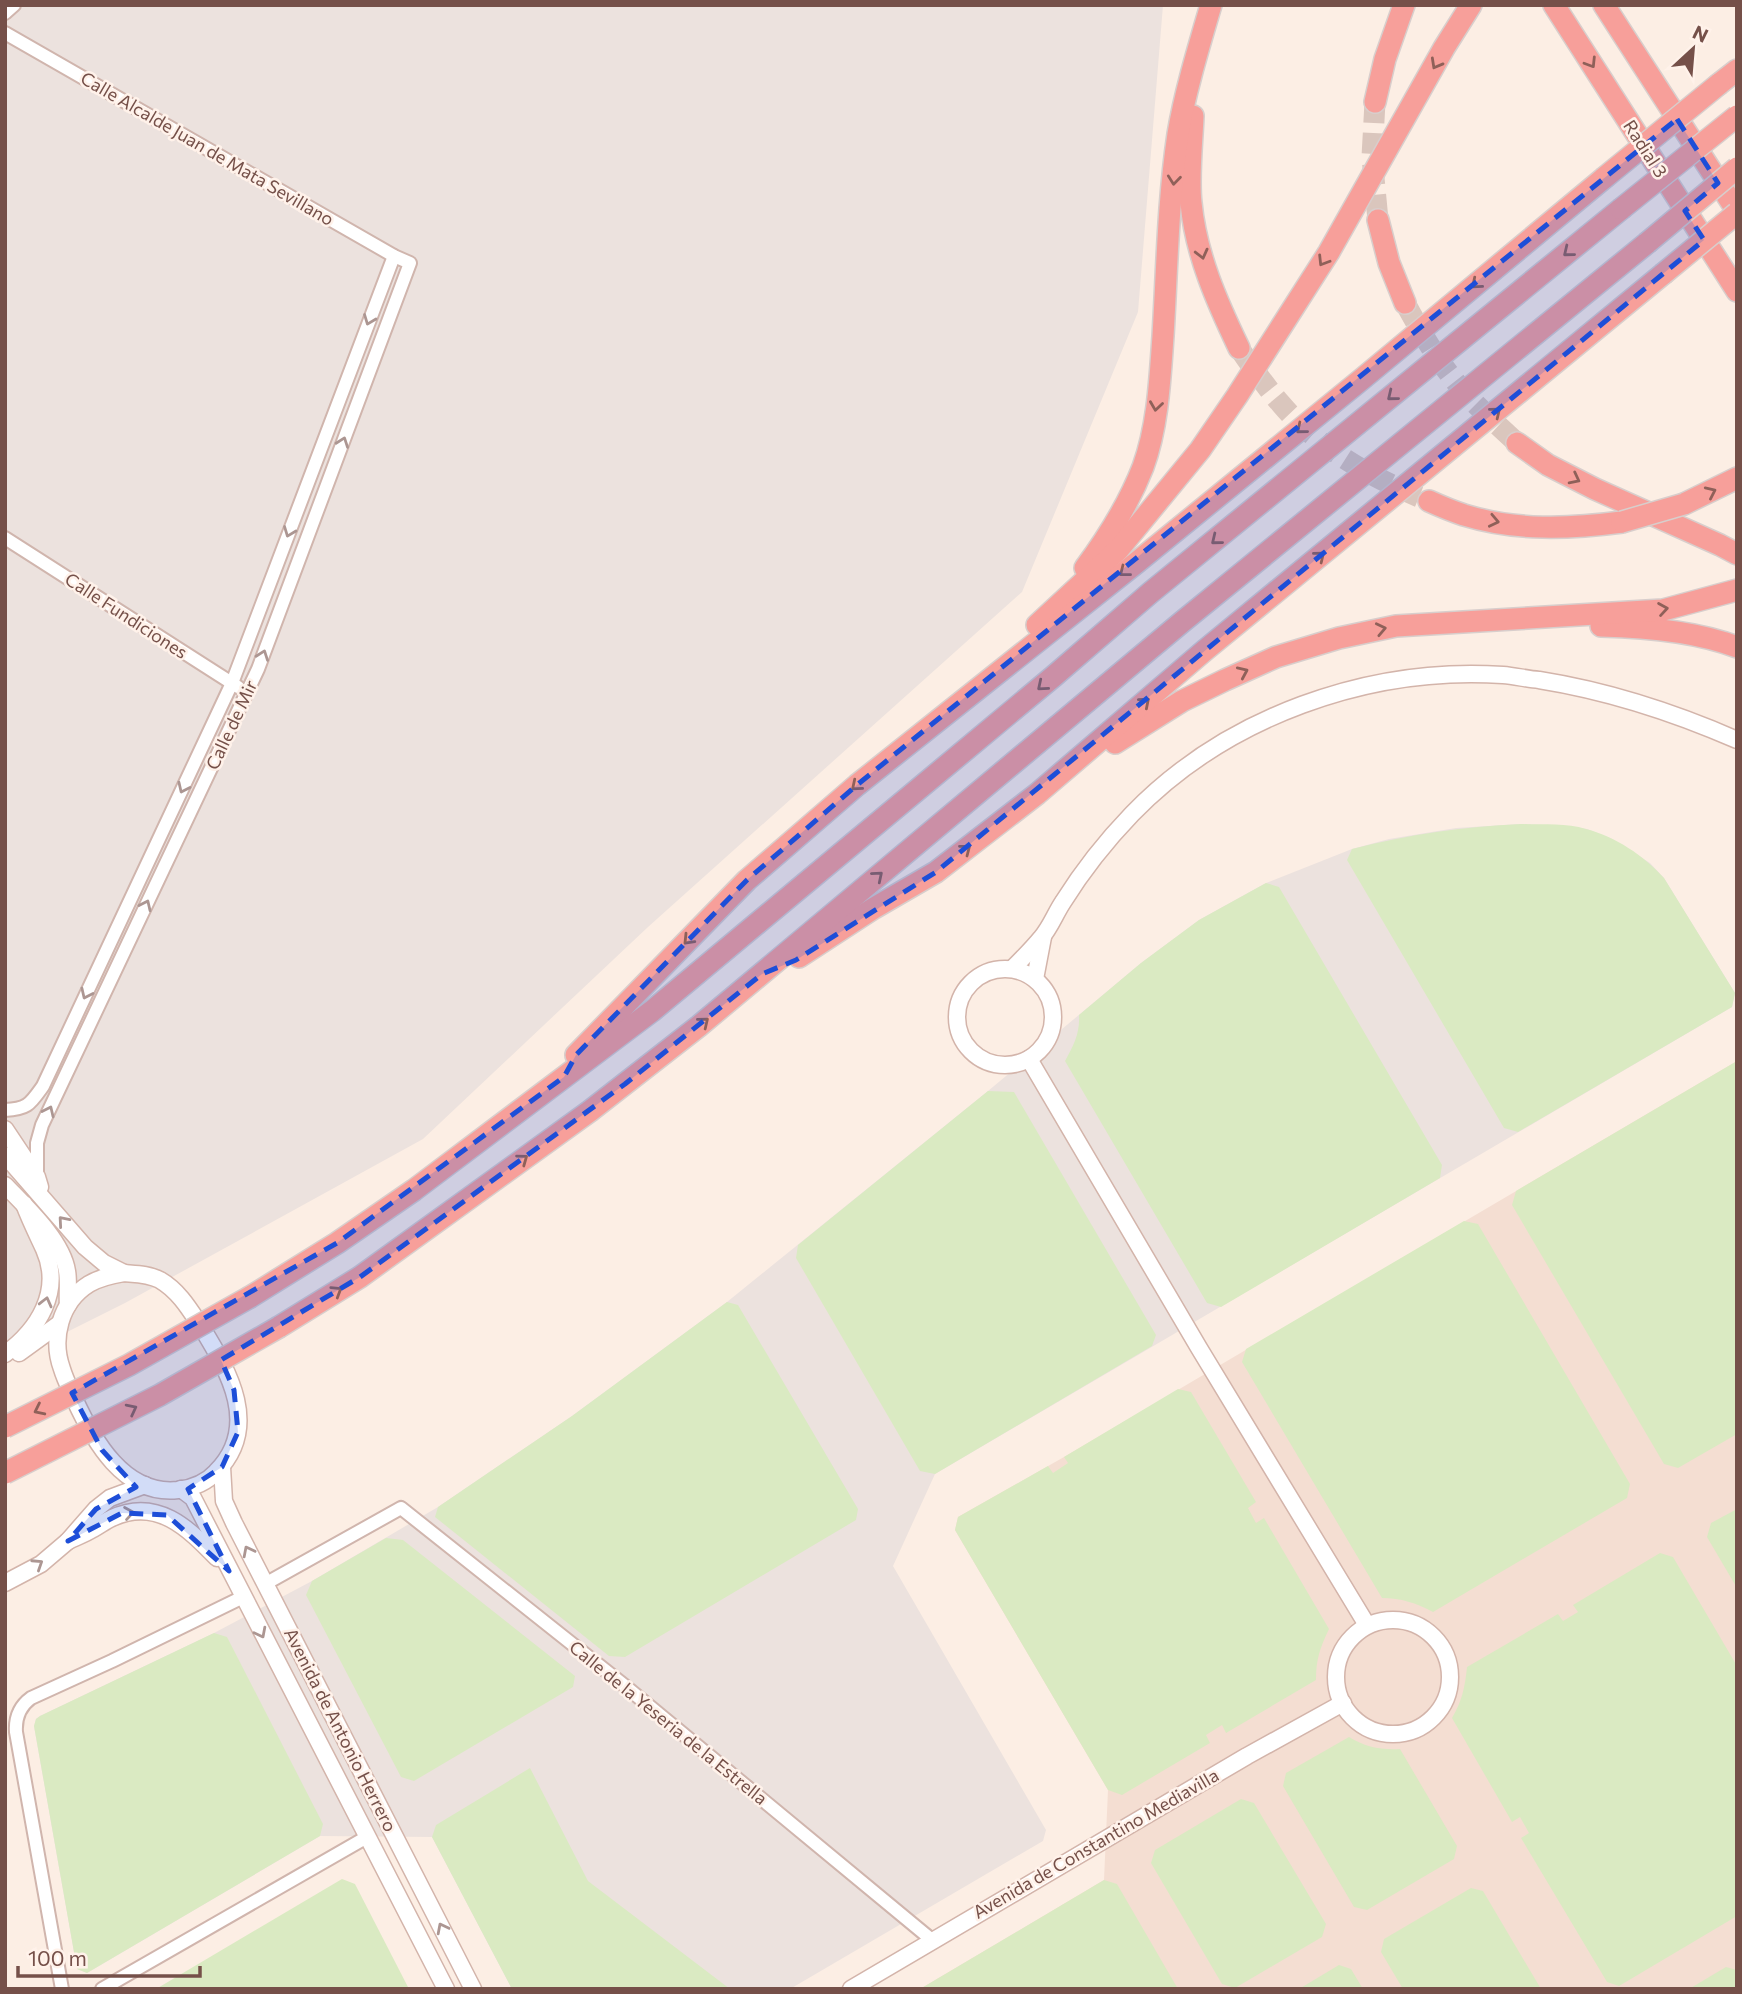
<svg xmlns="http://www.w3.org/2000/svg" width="1742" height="1994" viewBox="0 0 1742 1994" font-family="Commissioner,sans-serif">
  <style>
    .residential { fill: #f4ded2 }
    .industrial { fill: #ece2de }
    .green { fill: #daeac2 }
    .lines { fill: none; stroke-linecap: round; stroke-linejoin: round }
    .highway-tunnel { stroke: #dac6bd; stroke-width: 21; stroke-dasharray: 21 10; stroke-linecap: butt }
    .street-casing { stroke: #d0b5ad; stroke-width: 16 }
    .secondary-casing { stroke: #d3b4aa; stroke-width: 19 }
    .highway-casing { stroke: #d8cecc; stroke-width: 24 }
    .street { stroke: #fff; stroke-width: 12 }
    .secondary { stroke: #fff; stroke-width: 16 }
    .highway { stroke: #f79f9a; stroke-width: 21 }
    .highway-bridge-casing { stroke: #d8cecc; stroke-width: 24; stroke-linecap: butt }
    .highway-bridge { stroke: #f79f9a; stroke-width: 21 }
    .oneway { stroke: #8f6059 }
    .oneway2 { stroke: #ac9692 }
    .marked { fill: #1d4ed8; fill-opacity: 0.2; stroke: #1d4ed8; stroke-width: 5; stroke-dasharray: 14 9; stroke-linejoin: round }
    .labels { text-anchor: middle; stroke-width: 5; stroke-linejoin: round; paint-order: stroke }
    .street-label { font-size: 18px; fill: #755049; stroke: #fff2ea }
  </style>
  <rect width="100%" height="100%" fill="#fceee4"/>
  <path class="residential" d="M1737,1061V1989H920L1104,1880L1108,1790L955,1530L958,1517L1064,1457Z"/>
  <g class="industrial">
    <path d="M5,5H1163L1138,312L1022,592L648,927L423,1139L125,1303L5,1363Z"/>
    <path d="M1521,824L1568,826L1587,829L1612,839L1650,863L1664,878L1735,993L1732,1007L935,1474L893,1566L1046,1830L1043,1841L790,1989H512L432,1837L320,1836L87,1973L77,1969L34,1726L36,1719L40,1716L214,1633L312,1581L438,1507L572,1416L727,1302L988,1091L1141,963L1199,920L1266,883L1352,849L1389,839L1456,828Z"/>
  </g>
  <g class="green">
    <path d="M1521,824C1542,825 1566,823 1586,829C1616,837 1643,855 1664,878L1735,993L1732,1007L1518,1132L1504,1128L1347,860L1352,849C1410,834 1462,827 1521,824Z"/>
    <path d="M1266,883L1279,887L1442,1165L1440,1178L1221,1307L1207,1303L1065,1061C1074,1045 1080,1033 1079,1015L1141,963L1199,920Z"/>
    <path d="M1737,1061V1434L1678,1468L1664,1464L1512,1205L1516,1191Z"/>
    <path d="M988,1091L1014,1092L1156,1335L1152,1346L935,1474L920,1471L796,1258L798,1245Z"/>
    <path d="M1464,1221L1478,1224L1630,1484L1627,1498L1433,1612C1416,1603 1401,1598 1382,1598L1242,1362L1246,1349Z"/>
    <path d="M727,1302L738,1305L858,1509L856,1520L625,1657L609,1656L435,1517L438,1507L572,1416Z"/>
    <path d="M1178,1389L1191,1392L1256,1502L1248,1508L1256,1523L1264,1518L1329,1629C1320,1648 1316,1659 1316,1680L1226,1733L1222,1725L1206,1735L1210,1743L1122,1795L1108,1790L955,1530L958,1517L1048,1466L1053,1473L1068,1463L1064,1457Z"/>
    <path d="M1737,1509V1588L1707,1537L1711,1523Z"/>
    <path d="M386,1538L403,1540L575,1676L573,1687L414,1781L401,1777L306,1595L312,1581Z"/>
    <path d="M1660,1553L1673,1557L1737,1666V1916L1619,1986L1607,1982L1521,1838L1529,1833L1520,1817L1512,1822L1452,1718C1462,1701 1465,1687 1467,1667L1558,1614L1563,1621L1578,1612L1573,1605Z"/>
    <path d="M214,1633L227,1637L323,1824L320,1836L87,1973L77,1969L34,1726L36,1719L40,1716Z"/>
    <path d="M1349,1737C1365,1747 1381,1750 1400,1749L1457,1846L1454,1859L1367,1910L1354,1907L1283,1786L1286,1773Z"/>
    <path d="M530,1768L588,1881L730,1989H512L432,1837L436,1825Z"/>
    <path d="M1241,1799L1254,1803L1326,1924L1322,1937L1235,1988L1222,1984L1151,1863L1155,1850Z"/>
    <path d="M342,1879L355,1884L409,1989H156Z"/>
    <path d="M1104,1880L1117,1884L1178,1989H920Z"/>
    <path d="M1471,1888L1483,1891L1541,1989H1403L1381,1952L1384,1939Z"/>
    <path d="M1339,1965L1351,1969L1363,1989H1299Z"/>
    <path d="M1726,1967L1737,1970V1989H1689Z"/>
  </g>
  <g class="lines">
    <g class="highway-tunnel">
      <path d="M1375,102L1372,157L1378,220"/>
      <path d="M1405,303C1420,330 1435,357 1455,381C1473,404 1496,423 1517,443"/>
      <path d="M1239,348C1252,367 1266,387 1281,404C1320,450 1374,479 1429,501"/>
    </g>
    <defs>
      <g id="street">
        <path d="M5,13L14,5"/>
        <path d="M5,33L394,256L410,263L258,669L42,1125L37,1143V1177"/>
        <path d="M5,538L238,687"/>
        <path d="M5,1110C28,1109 30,1104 43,1086L232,683L394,256"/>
        <path d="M265,1584L401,1508L625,1686L932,1940"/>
        <path d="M62,1989L16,1732C15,1717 20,1706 31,1698L112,1661L243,1597"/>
        <path d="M102,1989L367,1837"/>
      </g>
      <g id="secondary">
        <path d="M1012,969C1022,959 1032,949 1041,938C1050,928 1055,914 1063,902C1083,870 1106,841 1132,814C1226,717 1368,666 1503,675C1515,676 1527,679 1539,680C1608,691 1673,712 1737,740"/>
        <circle cx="1005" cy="1017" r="48"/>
        <path d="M1035,979L1043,937"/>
        <path d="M1029,1059L1199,1348L1367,1625"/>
        <path d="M5,1129L37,1177L40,1187"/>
        <path d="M5,1155L85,1247L104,1263L124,1273"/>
        <path d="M5,1185C26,1207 62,1240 67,1271C69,1282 67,1294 68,1305"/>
        <path d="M124,1273C136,1274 149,1274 160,1280C179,1291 190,1310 202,1328C229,1372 261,1427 216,1472C207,1482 192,1488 178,1490C124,1496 93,1440 74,1398C70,1389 65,1379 62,1369C51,1339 60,1302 89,1284C99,1278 112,1275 124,1273Z"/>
        <path d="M19,1353L59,1324"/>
        <path d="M5,1354C38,1330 63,1291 44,1249C37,1234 30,1220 24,1204"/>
        <path d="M222,1467L224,1501L234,1523L473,1989"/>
        <path d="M181,1489L193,1498L446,1989"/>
        <path d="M68,1541C76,1537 85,1534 93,1529C99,1526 105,1521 112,1518C157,1497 188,1528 217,1558"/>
        <path d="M5,1583L41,1564L68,1541L96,1509L110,1498L145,1485"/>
        <circle cx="1393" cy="1677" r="57"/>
        <path d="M851,1989L1247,1756L1343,1703"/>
      </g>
      <g id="highway">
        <path d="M1554,5L1737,291"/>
        <path d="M1604,5L1737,211"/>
        <path d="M1719,84L1737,70"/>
        <path d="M1375,102L1385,59L1404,5"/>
        <path d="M1193,116C1192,142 1188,178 1191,203C1196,255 1217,302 1239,348"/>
        <path d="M1378,220L1389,263L1405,303"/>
        <path d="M1517,443L1548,465L1595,489L1720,545L1737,554"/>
        <path d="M1429,501C1440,506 1452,511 1464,515C1516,531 1569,529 1622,522"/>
        <path d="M1684,504L1737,478"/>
        <path d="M1085,568C1108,537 1129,503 1143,467C1158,426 1160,379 1163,336C1167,269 1168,201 1178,134C1185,92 1199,46 1211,5"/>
        <path d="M1037,625L1118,550L1200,450L1237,396L1329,252L1444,48L1471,5"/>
        <path d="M1601,626C1646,627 1695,631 1737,647"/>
        <path d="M1115,743L1182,701L1225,680L1276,657L1339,638L1396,626L1663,610L1737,590"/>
        <path d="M799,957L874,908L936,872L1037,794L1204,651L1663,274"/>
        <path d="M576,1055L747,880L857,785L1136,563L1362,379L1604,178"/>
        <path d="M250,1297L337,1243L414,1190L652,1011L1054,676L1150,593L1621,209"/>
        <path d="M279,1327L360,1277L590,1111L699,1026L1182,622L1647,243"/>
      </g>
    </defs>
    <use href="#street" class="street-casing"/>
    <use href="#secondary" class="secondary-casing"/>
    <use href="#highway" class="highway-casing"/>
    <use href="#street" class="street"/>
    <use href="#secondary" class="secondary"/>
    <use href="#highway" class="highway"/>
    <defs>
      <g id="highway-bridge">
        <path d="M1604,178L1719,84"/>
        <path d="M1621,209L1737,116"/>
        <path d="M1647,243L1737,168"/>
        <path d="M1663,274L1737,213"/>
        <path d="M1622,522L1684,504"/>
        <path d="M5,1427L129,1365L250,1297"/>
        <path d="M5,1473L160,1395L279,1327"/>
      </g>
    </defs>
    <use href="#highway-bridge" class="highway-bridge-casing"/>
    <use href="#highway-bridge" class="highway-bridge"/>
  </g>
  <defs><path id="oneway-chevron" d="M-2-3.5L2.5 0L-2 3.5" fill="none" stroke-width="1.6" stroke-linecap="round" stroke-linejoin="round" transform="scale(1.75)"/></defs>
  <g class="oneway">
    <use href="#oneway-chevron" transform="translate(1591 63) rotate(58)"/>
    <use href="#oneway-chevron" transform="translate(1436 64) rotate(119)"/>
    <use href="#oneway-chevron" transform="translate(1174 180) rotate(96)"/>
    <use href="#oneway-chevron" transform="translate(1568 252) rotate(141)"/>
    <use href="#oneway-chevron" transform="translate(1202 254) rotate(76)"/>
    <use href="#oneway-chevron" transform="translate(1323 261) rotate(122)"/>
    <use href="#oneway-chevron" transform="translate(1476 284) rotate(140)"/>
    <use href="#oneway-chevron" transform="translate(1392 396) rotate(141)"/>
    <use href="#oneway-chevron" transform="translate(1156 406) rotate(98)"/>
    <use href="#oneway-chevron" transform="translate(1496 412) rotate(-39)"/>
    <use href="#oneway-chevron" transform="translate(1301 429) rotate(141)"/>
    <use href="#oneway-chevron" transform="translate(1575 479) rotate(27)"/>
    <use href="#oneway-chevron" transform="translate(1711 492) rotate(-25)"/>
    <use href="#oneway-chevron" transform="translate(1494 521) rotate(12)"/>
    <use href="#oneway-chevron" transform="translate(1216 540) rotate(141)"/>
    <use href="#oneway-chevron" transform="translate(1320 556) rotate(-39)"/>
    <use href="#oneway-chevron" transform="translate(1124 572) rotate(142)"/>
    <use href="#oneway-chevron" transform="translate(1663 609) rotate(-9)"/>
    <use href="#oneway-chevron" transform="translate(1381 629) rotate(-12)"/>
    <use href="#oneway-chevron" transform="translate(1243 672) rotate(-24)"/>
    <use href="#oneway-chevron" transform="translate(1042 686) rotate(140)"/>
    <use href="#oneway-chevron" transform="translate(1145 702) rotate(-41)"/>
    <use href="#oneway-chevron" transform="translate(856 786) rotate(140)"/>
    <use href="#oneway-chevron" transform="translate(966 849) rotate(-38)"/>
    <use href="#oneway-chevron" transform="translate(878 876) rotate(-40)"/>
    <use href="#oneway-chevron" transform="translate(688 940) rotate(134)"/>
    <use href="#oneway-chevron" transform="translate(704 1022) rotate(-39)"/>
    <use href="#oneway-chevron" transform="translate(523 1159) rotate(-36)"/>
    <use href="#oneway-chevron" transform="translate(337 1291) rotate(-32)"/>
    <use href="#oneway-chevron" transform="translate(132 1409) rotate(-27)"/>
    <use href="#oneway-chevron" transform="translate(39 1410) rotate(154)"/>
  </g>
  <g class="oneway2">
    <use href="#oneway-chevron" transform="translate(369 320) rotate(111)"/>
    <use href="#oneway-chevron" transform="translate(343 442) rotate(-70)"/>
    <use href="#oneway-chevron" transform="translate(289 532) rotate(111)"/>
    <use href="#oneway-chevron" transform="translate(263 655) rotate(-70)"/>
    <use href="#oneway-chevron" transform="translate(183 788) rotate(115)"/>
    <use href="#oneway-chevron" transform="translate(146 905) rotate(-65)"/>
    <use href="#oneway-chevron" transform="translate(86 994) rotate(115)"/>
    <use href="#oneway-chevron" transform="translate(49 1111) rotate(-65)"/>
    <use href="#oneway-chevron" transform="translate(63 1221) rotate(-131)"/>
    <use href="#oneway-chevron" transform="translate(46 1302) rotate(-76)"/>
    <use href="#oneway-chevron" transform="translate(129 1513) rotate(-9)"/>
    <use href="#oneway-chevron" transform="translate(248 1551) rotate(-117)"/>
    <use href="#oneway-chevron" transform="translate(38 1564) rotate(-33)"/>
    <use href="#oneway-chevron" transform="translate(261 1633) rotate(63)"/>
    <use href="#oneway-chevron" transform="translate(442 1928) rotate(-117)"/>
  </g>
  <path class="marked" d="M1677,119L1718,183L1685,211L1704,240L936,872L796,960L762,974L625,1084L360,1277L221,1360L234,1390L238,1432L222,1467L188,1489L229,1571L167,1515L122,1513L68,1541L96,1509L136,1487L102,1450L72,1393L337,1243L564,1077L576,1055L747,880L857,785Z"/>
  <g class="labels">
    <g class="street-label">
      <text transform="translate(207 149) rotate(30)" y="6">Calle Alcalde Juan de Mata Sevillano</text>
      <text transform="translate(1645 149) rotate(57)" y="6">Radial 3</text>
      <text transform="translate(126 616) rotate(33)" y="6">Calle Fundiciones</text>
      <text transform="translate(232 725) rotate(-65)" y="6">Calle de Mir</text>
      <text transform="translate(668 1723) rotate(39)" y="6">Calle de la Yeseria de la Estrella</text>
      <text transform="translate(340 1730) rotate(63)" y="6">Avenida de Antonio Herrero</text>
      <text transform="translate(1096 1844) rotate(-30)" y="6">Avenida de Constantino Mediavilla</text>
    </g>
  </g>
  <rect width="1742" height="1994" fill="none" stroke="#755049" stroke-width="14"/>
  <g transform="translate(1693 49) rotate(26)" stroke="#fff2ea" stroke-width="5" paint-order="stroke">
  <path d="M0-5L12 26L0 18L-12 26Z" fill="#755049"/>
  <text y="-10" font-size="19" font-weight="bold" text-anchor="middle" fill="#755049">N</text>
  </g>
  <path d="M18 1966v10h182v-10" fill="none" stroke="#755049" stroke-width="3.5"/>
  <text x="28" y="1966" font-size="21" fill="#755049" stroke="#fff2ea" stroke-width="5" paint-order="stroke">100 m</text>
</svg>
